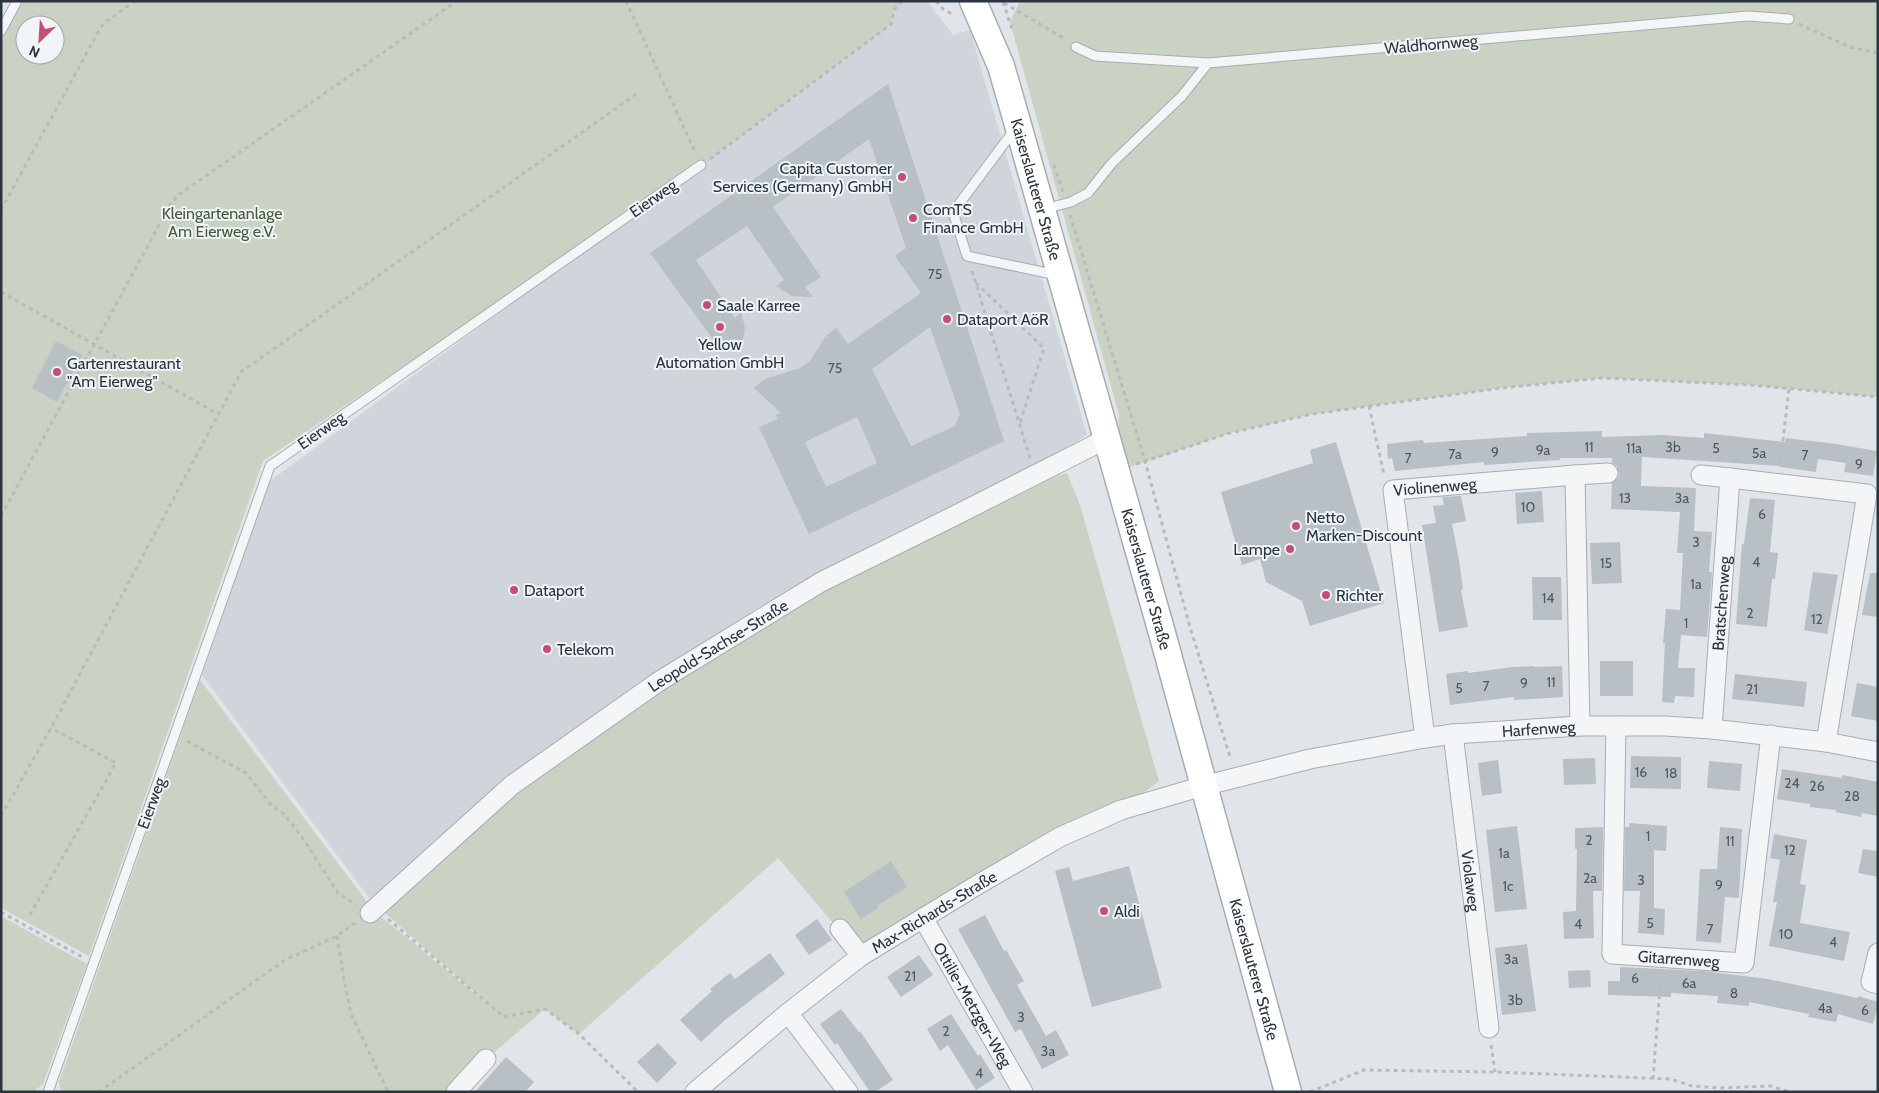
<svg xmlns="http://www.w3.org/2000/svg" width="1879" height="1093" viewBox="0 0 1879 1093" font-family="Cabin,sans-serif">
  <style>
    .built { fill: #cfd5da }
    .green { fill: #c9d2c3; fill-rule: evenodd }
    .building { fill: #b8bfc5; fill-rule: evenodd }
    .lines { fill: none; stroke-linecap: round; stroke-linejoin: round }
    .lane-casing { stroke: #a6adb3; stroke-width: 11 }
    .street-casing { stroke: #a6adb3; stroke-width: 21 }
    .secondary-casing { stroke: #a6adb3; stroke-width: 29 }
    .path { stroke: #b7bbc0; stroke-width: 3; stroke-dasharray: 4 4; stroke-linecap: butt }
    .lane { stroke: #f3f5f7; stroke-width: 9 }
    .street { stroke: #f3f5f7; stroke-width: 19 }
    .secondary { stroke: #fff; stroke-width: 26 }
    .poi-dot { fill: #c64e71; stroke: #f0f4f6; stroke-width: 2 }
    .labels { text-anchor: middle; stroke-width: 4; stroke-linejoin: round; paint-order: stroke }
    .number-label { font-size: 14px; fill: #4e5860 }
    .street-label { font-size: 16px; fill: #2a353f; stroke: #f0f4f6 }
    .poi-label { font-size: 16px; fill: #2a353f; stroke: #f0f4f6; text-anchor: start }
    .park-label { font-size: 16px; fill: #445a39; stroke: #f0f4f6 }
  </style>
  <rect width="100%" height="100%" fill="#e1e5e9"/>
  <path class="built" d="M902,1H927L953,35L970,30L1087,435L512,785L370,899L202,675L270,481L878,34L891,24L894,10Z"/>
  <g class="green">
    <path d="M23,1H904L894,10L891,24L878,34L701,165L263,461L89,956L1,908V40ZM25,25H55V55H25Z"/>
    <path d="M1020,1H1878V397L1751,385L1602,378L1502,388L1312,414L1230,433L1116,472L1119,415L1010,22Z"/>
    <path d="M1067,473L1080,505L1159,781L1121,810L861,956L778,858L579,1034L545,1009L486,1059L456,1092H61L59,1082L200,680L374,911L489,1005L384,912L512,785L821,582L1038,482Z"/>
    <path d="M1,916L87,964L43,1084L33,1092H1Z"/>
  </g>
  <g class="building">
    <path d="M888,84L1004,441L809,534L759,427L778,419L775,415L781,413L754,388L765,379L800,368L810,361L825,337L836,328L848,344L921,293L895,256L906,248L869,139L773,207L821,277L805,287L813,297L792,296L776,286L784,280L747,226L696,260L735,318L741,312L745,328L741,348L734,338L720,349L650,253ZM930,327L960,414L955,426L911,446L872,369ZM857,417L877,463L826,487L805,442Z"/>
    <path d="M56,341L82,355L57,402L32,388Z"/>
    <path d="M1602,431V437L1663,435L1704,438V433L1785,442L1786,438L1836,444L1877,451L1873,476L1844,472L1846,463L1818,459L1816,472L1780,467V466L1642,457L1641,486L1696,488L1694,531L1712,532L1709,572H1712L1707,637L1681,635L1678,668H1695L1694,697L1675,696L1674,703L1662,702L1665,643H1663L1666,609L1680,610L1683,553H1677L1680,512L1611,509L1612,483L1618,478L1619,473L1617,466L1612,463V458H1560V460L1484,465V462L1395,471L1392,458L1388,459L1387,444L1423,440L1424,443L1527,436V433Z"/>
    <path d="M1336,442L1384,603L1310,626L1302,601L1266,582L1260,559L1242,565L1221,492L1313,463L1310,450Z"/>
    <path d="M1542,491L1544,522L1517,524L1515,493Z"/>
    <path d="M1461,496L1466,521L1452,524L1459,560L1463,589L1461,590L1468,627L1439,632L1422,525L1436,523L1433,506L1444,505L1442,497Z"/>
    <path d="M1750,498L1775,500L1770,552L1778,553L1775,579H1772L1767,627L1736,624L1742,544H1744Z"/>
    <path d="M1620,542L1622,583L1592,584L1590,543Z"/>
    <path d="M1813,572L1838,575L1827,634L1804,630Z"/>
    <path d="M1870,573H1878V617L1862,615Z"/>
    <path d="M1532,577H1561L1562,620H1533Z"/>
    <rect x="1600" y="661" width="33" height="35"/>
    <path d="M1534,666V667L1562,666L1563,697L1514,700V697L1450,705L1446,674L1468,671V673L1513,667Z"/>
    <path d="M1735,674L1807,682L1804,707L1732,699Z"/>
    <path d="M1857,683L1878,687V721L1851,716Z"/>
    <path d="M1631,756L1681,757V789L1630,788Z"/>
    <path d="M1595,758L1596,784L1564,785L1563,759Z"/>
    <path d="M1498,760L1502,793L1482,796L1478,763Z"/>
    <path d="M1709,761L1742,764L1740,791L1707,788Z"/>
    <path d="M1782,769L1842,778V775L1878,782V816L1862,813L1861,817L1835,812L1836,810L1810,807V804L1777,799Z"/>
    <path d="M1630,823L1667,826L1666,851L1654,850V908L1665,909L1664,935L1638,933L1640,891H1624L1625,827H1629Z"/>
    <path d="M1517,826L1527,909L1495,912L1486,830Z"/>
    <path d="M1603,827L1602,891H1593L1594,938L1564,939L1563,912L1576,911L1577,849H1575V828Z"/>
    <path d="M1720,827L1742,829L1739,898L1725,897L1721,943L1696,941L1700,869H1717Z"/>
    <path d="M1774,834L1807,840L1800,884L1806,885L1800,923L1850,932L1844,961L1769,946L1777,902H1773L1780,860L1770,858Z"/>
    <path d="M1863,849L1878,851V877L1858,873Z"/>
    <path d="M891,861L907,887L877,906L878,908L861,919L844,892Z"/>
    <path d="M1129,866L1162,988L1092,1007L1055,871L1069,867L1073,881Z"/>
    <path d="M985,915L1004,951L1006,950L1024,981L1017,985L1046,1036L1056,1030L1069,1055L1042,1069L1021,1029L1015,1032L958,929Z"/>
    <path d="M817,919L832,940L809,955L795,935Z"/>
    <path d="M1527,944L1536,1011L1502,1015L1495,948Z"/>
    <path d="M770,953L785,974L725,1020L701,1042L680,1020L712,991L710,989L730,973L735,979Z"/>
    <path d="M919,955L933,975L901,997L887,977Z"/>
    <path d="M1620,967L1703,971L1768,979L1858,998V996L1878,1002V1005L1873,1024L1838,1014L1836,1022L1808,1017L1809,1014L1749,1002V1006L1717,1003L1718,996L1671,993V997L1608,995V981H1620Z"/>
    <path d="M1590,970L1591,987L1569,988L1568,971Z"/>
    <path d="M841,1009L859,1032L860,1031L893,1080L875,1092H870L837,1043L835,1045L820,1024Z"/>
    <path d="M951,1014L978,1056L980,1054L995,1078L976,1090L948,1045L940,1051L927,1029Z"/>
    <path d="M658,1043L677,1063L657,1083L637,1062Z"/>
    <path d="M506,1057L534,1082L525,1092H475Z"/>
  </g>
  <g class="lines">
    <defs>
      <g id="lane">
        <path d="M1,31L17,1"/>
        <path d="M1076,47L1095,56L1208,63L1748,16L1789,19"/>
        <path d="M1015,129L953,212L967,256L1057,275"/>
        <path d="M1044,209L1071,202L1088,193L1112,163L1182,96L1208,63"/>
        <path d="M48,1092L270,466L701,165"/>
      </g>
      <g id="street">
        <path d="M1575,475L1608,473"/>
        <path d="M1701,475L1730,478"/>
        <path id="s1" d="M1616,726L1612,954L1744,963L1771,735"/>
        <path id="s2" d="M1712,729L1730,478L1867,494L1826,742"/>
        <path id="s3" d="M1453,734L1489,1028"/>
        <path id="s4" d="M1425,738L1393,490L1575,475L1580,726"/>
        <path id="s5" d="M370,913L512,785L658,682L821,582L956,515L1106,439"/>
        <path id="s6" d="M923,918L1023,1092"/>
        <path d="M840,929L861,956"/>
        <path d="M1878,953L1871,982L1878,984"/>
        <path d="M788,1013L848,1092"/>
        <path d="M456,1092L486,1059"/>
        <path id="s7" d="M695,1092L788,1013L861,956L979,884L1060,837L1121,810L1203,786L1310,759L1425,738L1453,734L1580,726H1665L1712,729L1826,742L1878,752"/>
      </g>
      <g id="secondary">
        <path id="s8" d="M973,1L1001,66L1018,125L1162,633L1288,1092"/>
      </g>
    </defs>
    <use href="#lane" class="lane-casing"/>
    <use href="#street" class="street-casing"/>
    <use href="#secondary" class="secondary-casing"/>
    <g class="path">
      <path d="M626,1L696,154"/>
      <path d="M936,1L943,9L954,15"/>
      <path d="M1003,2L1013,32"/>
      <path d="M1004,3L1065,39"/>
      <path d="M1799,24L1850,47L1878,53"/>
      <path d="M710,159L878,34L891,24L894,10L902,1"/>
      <path d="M1054,165L1063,192"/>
      <path d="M1,210L101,27L107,21L135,1"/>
      <path d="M1070,215L1145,461L1190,627L1231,760"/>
      <path d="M972,271L1030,458"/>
      <path d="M976,283L1044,348L1020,423"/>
      <path d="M1,292L218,414"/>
      <path d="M1369,406L1384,475"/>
      <path d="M1136,464L1230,433L1312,414L1502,388L1602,378L1751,385L1878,397"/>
      <path d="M1780,465L1789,389"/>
      <path d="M1,516L170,205L177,196L457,1"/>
      <path d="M187,741L246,773L272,806L284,814L304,840L338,893L356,905"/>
      <path d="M1,816L51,728L241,372L638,93"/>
      <path d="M1,912L82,957"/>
      <path d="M30,915L116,763L51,728"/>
      <path d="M388,919L504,1017L545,1009L579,1034L638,1092"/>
      <path d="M337,936L344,980L351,1014L388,1092"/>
      <path d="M1491,1045L1495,1072"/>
      <path d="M1653,1079L1661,975"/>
      <path d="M99,1092L285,960L337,936L355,923"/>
      <path d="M1310,1092L1364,1070L1495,1072L1671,1079L1692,1086L1719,1088L1770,1086L1790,1092"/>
    </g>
    <use href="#lane" class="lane"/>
    <use href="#street" class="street"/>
    <use href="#secondary" class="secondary"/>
  </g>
  <g class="poi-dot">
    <circle cx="902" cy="177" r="5"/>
    <circle cx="913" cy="218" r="5"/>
    <circle cx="707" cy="305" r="5"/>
    <circle cx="947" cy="319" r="5"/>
    <circle cx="720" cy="327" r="5"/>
    <circle cx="57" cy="372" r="5"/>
    <circle cx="1296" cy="526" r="5"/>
    <circle cx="1290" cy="549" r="5"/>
    <circle cx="514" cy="590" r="5"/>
    <circle cx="1326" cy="595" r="5"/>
    <circle cx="547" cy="649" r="5"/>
    <circle cx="1104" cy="911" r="5"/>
  </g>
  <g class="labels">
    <g class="number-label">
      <text x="935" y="279">75</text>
      <text x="835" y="373">75</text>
      <text x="1589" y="452">11</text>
      <text x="1673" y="452">3b</text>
      <text x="1634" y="453">11a</text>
      <text x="1716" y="453">5</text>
      <text x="1543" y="455">9a</text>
      <text x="1495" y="457">9</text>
      <text x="1759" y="458">5a</text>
      <text x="1455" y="459">7a</text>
      <text x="1805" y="460">7</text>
      <text x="1408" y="463">7</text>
      <text x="1859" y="469">9</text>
      <text x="1625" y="503">13</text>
      <text x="1682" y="503">3a</text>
      <text x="1528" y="512">10</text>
      <text x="1762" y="519">6</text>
      <text x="1696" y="547">3</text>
      <text x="1756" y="567">4</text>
      <text x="1606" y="568">15</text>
      <text x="1696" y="589">1a</text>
      <text x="1548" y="603">14</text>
      <text x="1750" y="618">2</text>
      <text x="1817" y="624">12</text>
      <text x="1686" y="628">1</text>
      <text x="1551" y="687">11</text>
      <text x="1524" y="688">9</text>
      <text x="1486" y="691">7</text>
      <text x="1459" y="693">5</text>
      <text x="1752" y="694">21</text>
      <text x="1641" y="777">16</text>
      <text x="1671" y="778">18</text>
      <text x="1792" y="788">24</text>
      <text x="1817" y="791">26</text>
      <text x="1852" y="801">28</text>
      <text x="1648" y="841">1</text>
      <text x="1589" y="845">2</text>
      <text x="1730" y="846">11</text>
      <text x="1790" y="855">12</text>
      <text x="1504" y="858">1a</text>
      <text x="1590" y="883">2a</text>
      <text x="1641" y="885">3</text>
      <text x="1719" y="890">9</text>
      <text x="1508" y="891">1c</text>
      <text x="1650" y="928">5</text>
      <text x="1578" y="929">4</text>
      <text x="1710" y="934">7</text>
      <text x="1786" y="939">10</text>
      <text x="1833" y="947">4</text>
      <text x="1511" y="964">3a</text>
      <text x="910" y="981">21</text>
      <text x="1635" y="983">6</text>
      <text x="1689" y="988">6a</text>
      <text x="1734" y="998">8</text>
      <text x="1515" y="1005">3b</text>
      <text x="1825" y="1013">4a</text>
      <text x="1865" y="1015">6</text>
      <text x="1021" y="1022">3</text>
      <text x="946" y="1036">2</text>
      <text x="1048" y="1056">3a</text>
      <text x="979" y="1078">4</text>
    </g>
    <g class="street-label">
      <text transform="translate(1431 44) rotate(-5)" y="6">Waldhornweg</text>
      <text dy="6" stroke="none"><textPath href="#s8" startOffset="199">Kaiserslauterer Straße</textPath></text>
      <text transform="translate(653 198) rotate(-35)" y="6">Eierweg</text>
      <text transform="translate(321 430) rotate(-35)" y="6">Eierweg</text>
      <text dy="6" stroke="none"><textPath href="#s4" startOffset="292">Violinenweg</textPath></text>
      <text dy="6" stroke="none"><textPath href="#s8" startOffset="604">Kaiserslauterer Straße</textPath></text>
      <text dy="6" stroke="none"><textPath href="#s2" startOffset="126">Bratschenweg</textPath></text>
      <text dy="6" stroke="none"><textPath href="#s5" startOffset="440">Leopold-Sachse-Straße</textPath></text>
      <text dy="6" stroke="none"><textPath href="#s7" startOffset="940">Harfenweg</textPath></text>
      <text transform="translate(151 803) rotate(-70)" y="6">Eierweg</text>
      <text dy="6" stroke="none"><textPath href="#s3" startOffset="148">Violaweg</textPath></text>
      <text dy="6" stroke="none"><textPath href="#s7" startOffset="300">Max-Richards-Straße</textPath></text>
      <text dy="6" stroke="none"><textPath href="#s1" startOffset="295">Gitarrenweg</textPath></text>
      <text dy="6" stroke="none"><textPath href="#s8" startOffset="1009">Kaiserslauterer Straße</textPath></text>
      <text dy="6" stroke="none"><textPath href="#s6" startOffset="100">Ottilie-Metzger-Weg</textPath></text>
    </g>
    <g class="poi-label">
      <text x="892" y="174" text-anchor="end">Capita Customer<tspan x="892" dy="18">Services (Germany) GmbH</tspan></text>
      <text x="923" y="215">ComTS<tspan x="923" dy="18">Finance GmbH</tspan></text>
      <text x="717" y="311">Saale Karree</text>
      <text x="957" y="325">Dataport AöR</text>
      <text x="720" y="350" text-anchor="middle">Yellow<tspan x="720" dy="18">Automation GmbH</tspan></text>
      <text x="67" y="369">Gartenrestaurant<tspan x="67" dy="18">"Am Eierweg"</tspan></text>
      <text x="1306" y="523">Netto<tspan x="1306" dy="18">Marken-Discount</tspan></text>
      <text x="1280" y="555" text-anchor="end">Lampe</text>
      <text x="524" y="596">Dataport</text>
      <text x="1336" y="601">Richter</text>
      <text x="557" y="655">Telekom</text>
      <text x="1114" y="917">Aldi</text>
    </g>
    <g class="park-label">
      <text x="222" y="219">Kleingartenanlage<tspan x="222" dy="18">Am Eierweg e.V.</tspan></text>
    </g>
  </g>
  <rect width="1879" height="1093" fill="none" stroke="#2a353f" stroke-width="5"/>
  <g transform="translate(40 40) rotate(205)"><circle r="24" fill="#f0f4f6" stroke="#a1a8ad"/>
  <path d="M0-4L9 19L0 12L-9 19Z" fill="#c64e71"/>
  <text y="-8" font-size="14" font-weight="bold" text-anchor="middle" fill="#2a353f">N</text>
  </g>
</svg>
